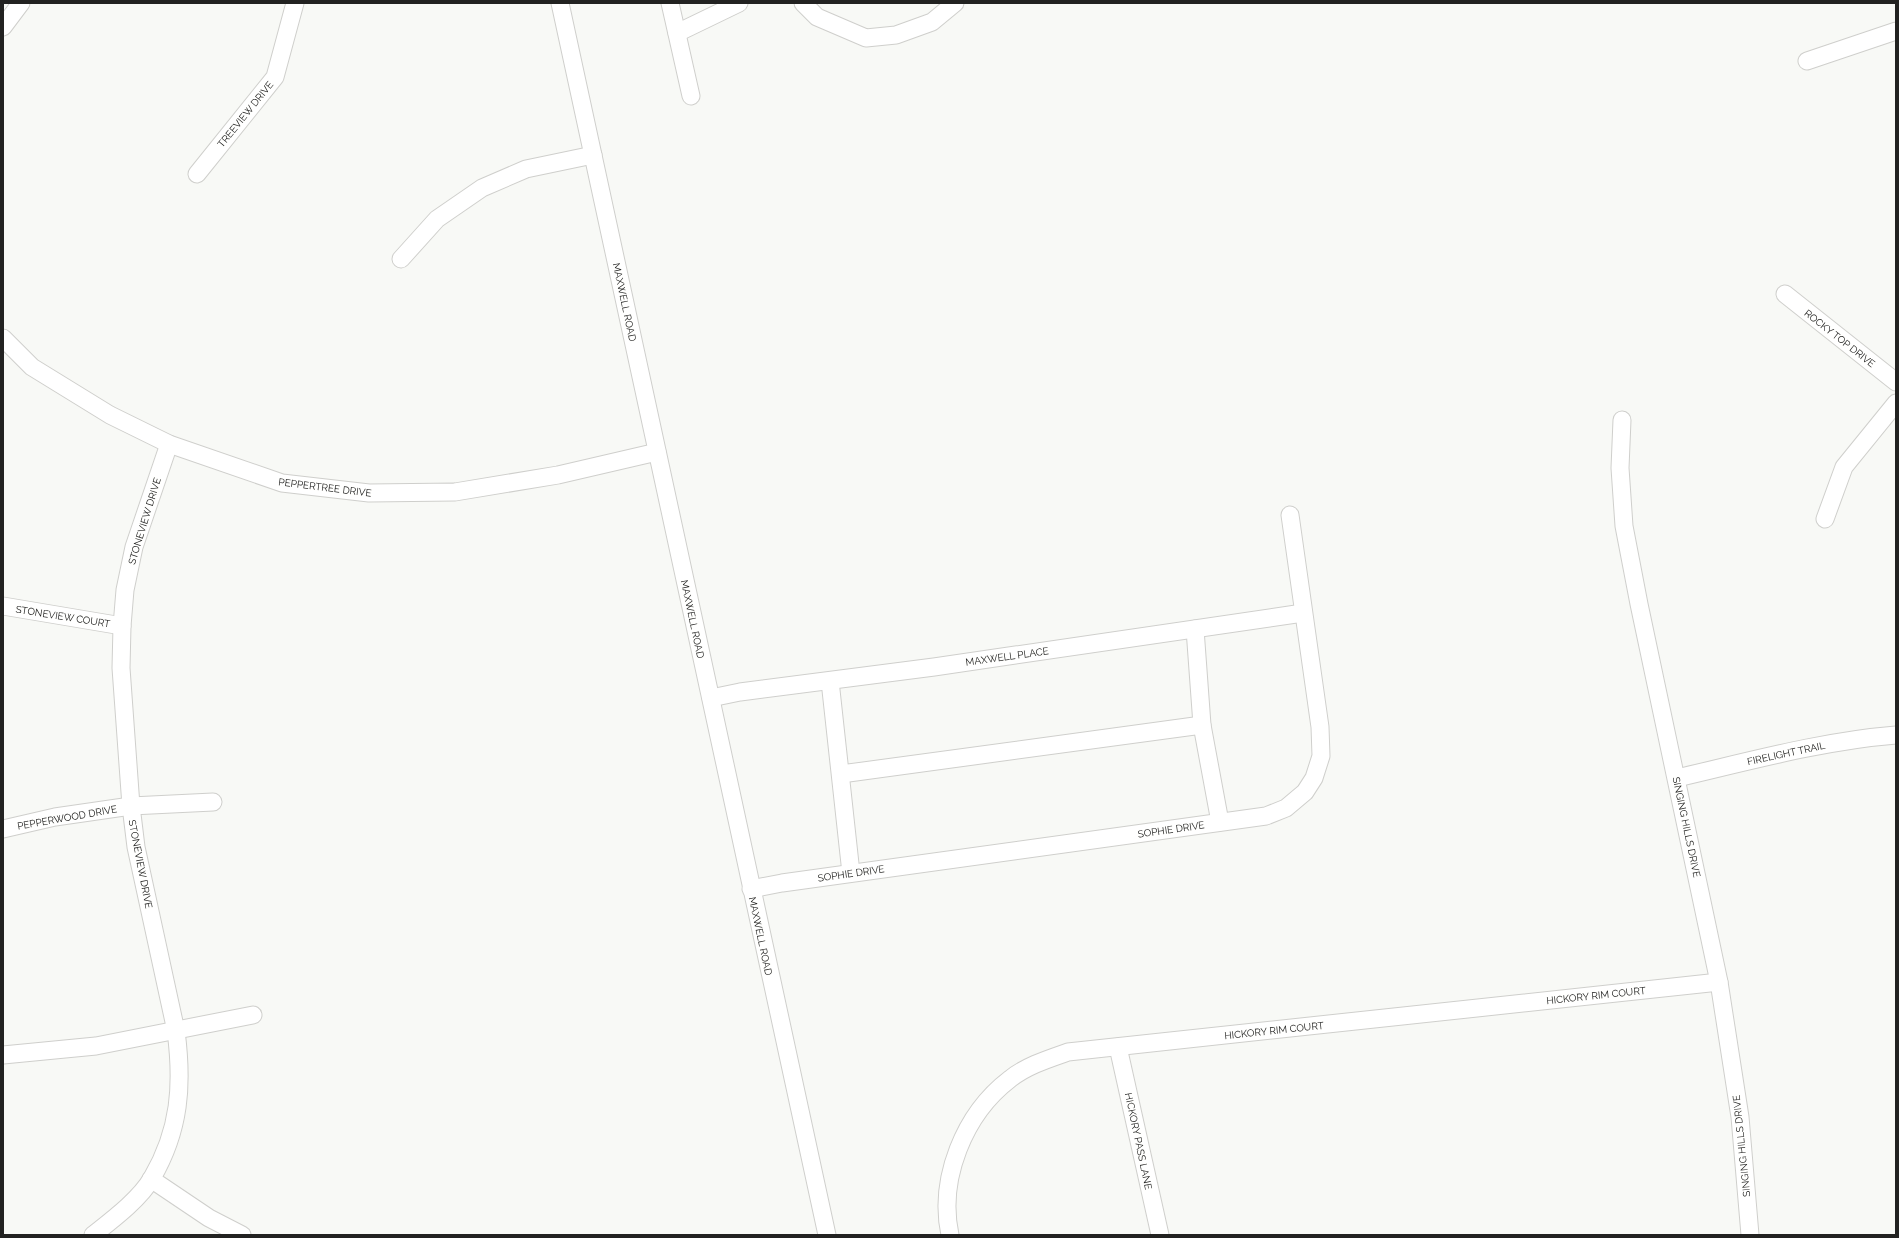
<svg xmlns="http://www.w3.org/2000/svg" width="1899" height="1238" viewBox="0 0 1899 1238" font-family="Raleway,sans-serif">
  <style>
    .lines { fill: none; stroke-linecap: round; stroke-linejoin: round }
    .minor-casing { stroke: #cfcfcc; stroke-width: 19 }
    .minor { stroke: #fff; stroke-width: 17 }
    .labels { text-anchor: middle; stroke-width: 3; stroke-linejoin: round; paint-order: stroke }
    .street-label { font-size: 10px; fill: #222221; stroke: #fffffe }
  </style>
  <rect width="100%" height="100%" fill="#f8f9f6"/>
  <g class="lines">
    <defs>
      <g id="minor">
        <path d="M560,3L827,1235"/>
        <path d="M670,3L691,96"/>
        <path d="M803,3L817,17L866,38L896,35L932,22L955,3"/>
        <path d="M3,27L21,3"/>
        <path d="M677,33L739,3"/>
        <path d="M1807,61L1896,31"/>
        <path d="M197,174L275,77L295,3"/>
        <path d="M401,259L437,219L482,188L526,169L593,155"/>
        <path d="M1785,294L1896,382"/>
        <path d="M3,338L32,367L110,415L169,444L282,483L369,493L455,492L558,475L657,452"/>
        <path d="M1622,420L1620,468L1624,526L1639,604L1719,982L1740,1117L1750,1235"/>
        <path d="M1825,519L1844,467L1896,403"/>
        <path d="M3,606L122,626"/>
        <path d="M1195,629L1202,725L1220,822"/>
        <path d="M830,681L851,873"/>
        <path d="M711,698L740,692L934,667L1303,613"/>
        <path d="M841,774L1202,725"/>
        <path d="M1677,778C1750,761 1822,741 1896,735"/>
        <path d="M3,829L55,817L131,806L213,802"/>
        <path d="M751,889L782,883L1266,816L1286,808L1305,792L1314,778L1321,756L1320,727L1290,515"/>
        <path d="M1118,1047L1160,1235"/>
        <path d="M3,1055L96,1046L253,1015"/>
        <path d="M151,1179L209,1218L242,1235"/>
        <path d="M93,1235C112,1220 140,1199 152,1178C180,1130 183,1085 176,1031L136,847L131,806L121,668L122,626L125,590L134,547L169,444"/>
        <path d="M950,1235C938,1179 964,1114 1010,1079C1026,1066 1048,1059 1068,1052L1719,982"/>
      </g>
    </defs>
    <use href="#minor" class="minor-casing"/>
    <use href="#minor" class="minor"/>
  </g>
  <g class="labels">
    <g class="street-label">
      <text transform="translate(245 114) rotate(-51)" y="4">TREEVIEW DRIVE</text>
      <text transform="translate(625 302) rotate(78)" y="4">MAXWELL ROAD</text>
      <text transform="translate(1840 338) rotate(38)" y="4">ROCKY TOP DRIVE</text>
      <text transform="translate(325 487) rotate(7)" y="4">PEPPERTREE DRIVE</text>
      <text transform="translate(144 521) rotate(-73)" y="4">STONEVIEW DRIVE</text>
      <text transform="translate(63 616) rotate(9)" y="4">STONEVIEW COURT</text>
      <text transform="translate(693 619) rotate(78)" y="4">MAXWELL ROAD</text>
      <text transform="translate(1007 656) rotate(-8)" y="4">MAXWELL PLACE</text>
      <text transform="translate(1786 753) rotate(-12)" y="4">FIRELIGHT TRAIL</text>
      <text transform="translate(67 817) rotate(-10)" y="4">PEPPERWOOD DRIVE</text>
      <text transform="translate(1687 827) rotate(78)" y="4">SINGING HILLS DRIVE</text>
      <text transform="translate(1171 829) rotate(-8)" y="4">SOPHIE DRIVE</text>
      <text transform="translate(141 864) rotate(79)" y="4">STONEVIEW DRIVE</text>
      <text transform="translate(851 873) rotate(-8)" y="4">SOPHIE DRIVE</text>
      <text transform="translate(761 936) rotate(78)" y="4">MAXWELL ROAD</text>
      <text transform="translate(1596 995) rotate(-6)" y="4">HICKORY RIM COURT</text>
      <text transform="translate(1274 1030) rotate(-6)" y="4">HICKORY RIM COURT</text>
      <text transform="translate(1139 1141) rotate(78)" y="4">HICKORY PASS LANE</text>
      <text transform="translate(1741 1146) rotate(-96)" y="4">SINGING HILLS DRIVE</text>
    </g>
  </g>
  <rect width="1899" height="1238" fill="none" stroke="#222221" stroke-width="8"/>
</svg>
